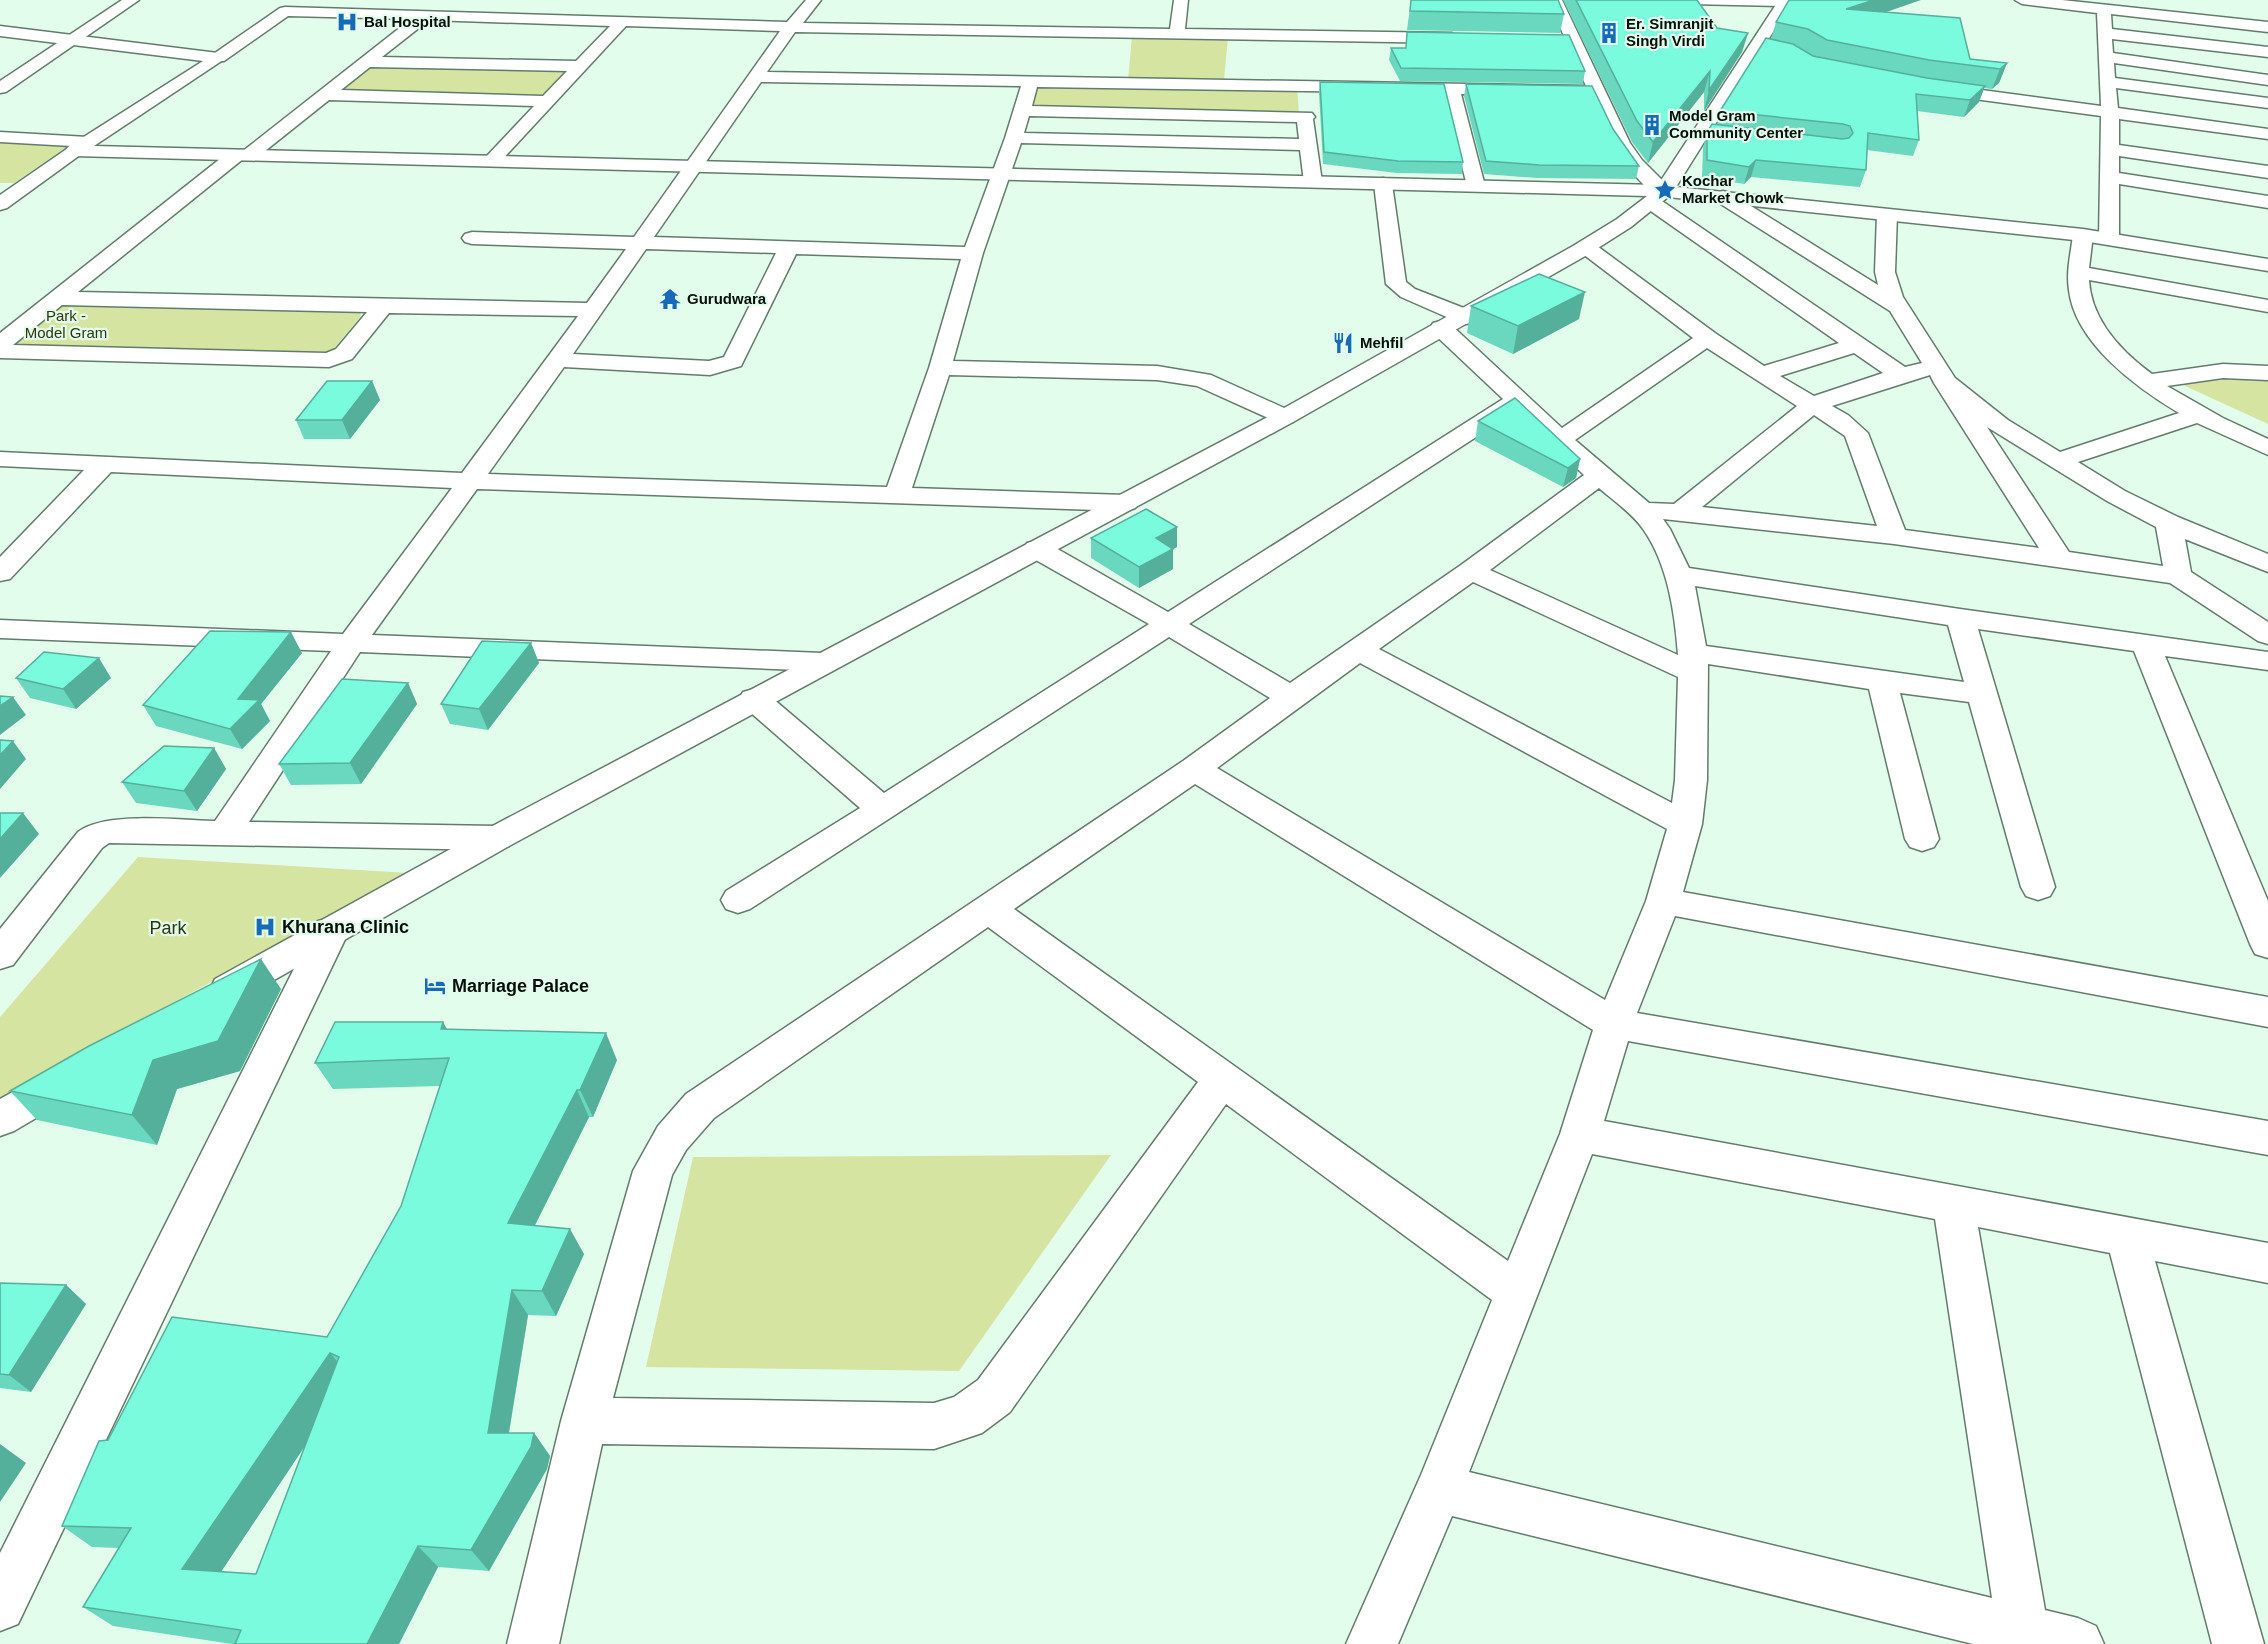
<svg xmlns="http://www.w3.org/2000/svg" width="2268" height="1644" viewBox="0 0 2268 1644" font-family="Arial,sans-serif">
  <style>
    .green { fill: #d6e4a2 }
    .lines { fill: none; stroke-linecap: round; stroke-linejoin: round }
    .minor-casing { stroke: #637b6c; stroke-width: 3 }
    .tertiary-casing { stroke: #637b6c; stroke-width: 3 }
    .minor { fill: #fff; fill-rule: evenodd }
    .tertiary { fill: #fff; fill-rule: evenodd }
    .wall { fill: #69d8be; fill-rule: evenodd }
    .shaded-wall { fill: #55b09b }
    .building { fill: #7afbdd; stroke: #55b09b; stroke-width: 1.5; fill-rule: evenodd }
    .labels { text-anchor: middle; stroke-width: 4.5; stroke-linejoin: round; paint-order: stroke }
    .far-poi-label { font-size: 15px; font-weight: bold; fill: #050e08; stroke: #e2fdeb; text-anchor: start }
    .far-park-label { font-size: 15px; fill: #2e350c; stroke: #e2fdeb }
    .poi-label { font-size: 18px; font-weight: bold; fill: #050e08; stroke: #e2fdeb; text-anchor: start }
    .park-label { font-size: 18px; fill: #2e350c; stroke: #e2fdeb }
  </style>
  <rect width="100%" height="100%" fill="#e2fdeb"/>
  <g class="green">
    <path d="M1132,36L1228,38L1224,80H1128Z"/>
    <path d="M374,64L569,68L539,98L338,94Z"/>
    <path d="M1037,82L1297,86L1299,113L1029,110Z"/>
    <path d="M0,137L74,142L14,183H0Z"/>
    <path d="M56,303L360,310L361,316L330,353L2,346Z"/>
    <path d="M2212,374L2268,377V424L2183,385Z"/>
    <path d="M138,857L409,873L0,1098V1017Z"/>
    <path d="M1111,1155L959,1371L646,1367L693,1157Z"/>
  </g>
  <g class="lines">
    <defs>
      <g id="minor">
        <path d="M122,0H139L6,92L0,93V81Z"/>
        <path d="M806,0H821L803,23L1170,29L1174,0H1188L1185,29L1452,33L1460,38L1452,43L795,32L767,72L1586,86L1548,0H1562L1630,143L1642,160L1673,191L1671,195C1637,203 1602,120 1591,96L1461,94L1485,186L1483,190H1469L1467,186L1444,93L1037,87L1032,106L1312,113L1315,117L1313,119L1322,182L1320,186H1306L1304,182L1300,150L1021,143L983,253L953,361L1157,366L1211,375L1293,412L1297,417L1293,422L1285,424L1277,422L1197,386L1157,380L949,375L912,488L1126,495L1135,498L1139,503L1135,508L1126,511L477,489L372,635L822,653L832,655L837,662L832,669L822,671L360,652L249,822L497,826L509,830L514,838L509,846L497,850L109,843L102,848L13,965L0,969V929L78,832C105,811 179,820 215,821L331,651L0,638V620L343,634L452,488L111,472L10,579L0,581V557L84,470L0,466V452L462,473L578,316L389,313L352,359L329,367L0,358V333L230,151H243L411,19L288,16L224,61H212L210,58L212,55L280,8L285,7L787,22ZM429,20L610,26L576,61L382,57ZM626,26L780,31L634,237L472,232L465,234L462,238L465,242L472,244L626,249L587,303L78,292L243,159H255L329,100L534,106L483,160L486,164H498ZM370,67L567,71L543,96L341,90ZM761,82L1021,86L1005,138L965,247L654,237ZM1029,116L1297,122L1299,139L1024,133ZM646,249L776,253L724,357L709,361L573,354ZM796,254L961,259L929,368L887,487L488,474L564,367L710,375L741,366ZM62,305L367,312L336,349L326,353L13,345Z"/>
        <path d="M1682,0H1791L1792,2L1785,6L1689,4Z"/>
        <path d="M2015,0H2062L2268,22V32L2111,14L2112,29L2268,47V57L2112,39L2113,53L2268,75V85L2114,63L2115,78L2268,98V108L2116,88L2118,108L2268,129V139L2119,119V145L2268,166V178L2119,156V173L2268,196V208L2119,184V239L2116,243H2102L2099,239L2101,116L1937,94L1929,89L1937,84L2101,106L2097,13L2022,4Z"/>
        <path d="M0,132L88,137L94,138L97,142L94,146L79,147L83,151L80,155L7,208L0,210V195L71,146L0,142Z"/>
        <path d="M1383,178L1390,180L1392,184L1406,282L1415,289L1474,312L1477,317L1474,322L1466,324L1458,322L1401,297L1386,284L1374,184L1376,180Z"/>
        <path d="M1723,191L1730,193L1878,285L1875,272L1877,214L1880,210H1894L1897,214L1895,272L1903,297L1955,378L2008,420L2060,452L2179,413C2137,388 2075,343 2069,290C2066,271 2071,253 2073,235L2076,231H2090L2093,235L2089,268L2268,300V312L2089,280C2091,320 2122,352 2152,374L2223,364L2268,366V380L2223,378L2167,386L2223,418L2268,439V455L2197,423L2078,462L2125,491L2178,517L2268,554V572L2185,539L2191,572L2268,622V644L2258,641L2170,583L1894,544L1663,519L1670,529L1689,568L1960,609L2268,652V670L2165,656L2268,901V958L2255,954L2250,944L2134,651L1978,629L2055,887L2050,896L2038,900L2026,896L2021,887L1969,702L1900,693L1939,839L1934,847L1922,851L1910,847L1905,839L1869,689L1708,664L1707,780L1702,824L1683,892L2268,997V1027L1675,916L1637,1013L2268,1121V1155L1628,1041L1604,1121L2268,1243V1283L2155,1261L2264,1644H2212L2110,1253L1978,1227L2045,1610L2078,1618L2096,1626L2104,1644H1973L1452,1516L1398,1644H1346L1421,1475L1492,1300L1226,1104L1010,1412L982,1433L934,1449L602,1444L559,1644H507L561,1421L633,1171L658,1126L686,1094L1183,761L1270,698L1169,637L750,909L738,913L726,909L721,900L726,891L860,808L743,706L739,699L743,692L754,689L765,692L884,793L1149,624L1027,555L1024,549L1027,543L1037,541L1047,543L1168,612L1503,399L1433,333L1430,328L1433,323L1441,321L1449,323L1562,428L1693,338L1579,251L1576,247L1579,243H1593L1715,333L1764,366L1839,343L1645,207L1642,203L1645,199H1659L1905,367L1922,363L1890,311L1716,201L1714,197L1716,193ZM1707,348L1797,406L1674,504L1649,503L1575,440ZM1854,353L1883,373L1814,396L1780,376ZM1930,375L1934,383L2039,548L1905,530L1868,433L1848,415L1832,406ZM1516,411L1584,475L1461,565L1290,683L1189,624ZM1814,415L1845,436L1877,526L1702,507ZM1987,427L2107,501L2156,527L2163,566L2069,552ZM1599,488C1614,501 1632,513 1643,529C1668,564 1675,614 1678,655L1490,570ZM1473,582L1678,677L1675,780L1672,803L1379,649ZM1695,586L1948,625L1964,682L1706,646ZM1360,663L1667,829L1646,901L1605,1000L1217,768ZM1195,784L1593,1030L1560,1134L1508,1261L1014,909ZM988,927L1198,1082L978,1380L954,1397L934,1403L613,1398L672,1175L686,1150L714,1118ZM1592,1154L1935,1219L1992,1598L1469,1472Z"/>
        <path d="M331,918L344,921L349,931L18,1624L0,1631V1553L313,931L318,921Z"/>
      </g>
      <g id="tertiary">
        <path d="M1779,0H1793L1676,187L2083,229L2268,259V271L2083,241L1668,197L1631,227L1587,255L1293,422L509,846L241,999L228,1003L215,999L210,989L215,979L485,830L1277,412L1573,246L1617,219L1647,196L74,156L68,155L65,151L68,147L203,61L0,36V26L218,53L226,58L94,146L1658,185Z"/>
        <path d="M61,1068L75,1073L80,1084L75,1095L14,1131L0,1136V1099L47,1073Z"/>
      </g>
    </defs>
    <use href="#minor" class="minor-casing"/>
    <use href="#tertiary" class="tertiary-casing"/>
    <use href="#minor" class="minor"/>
    <use href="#tertiary" class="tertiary"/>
  </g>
  <g class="wall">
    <path d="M1411,0L1564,14L1560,33L1407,30Z"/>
    <path d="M1563,0H1697L1717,28L1748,33L1742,52L1704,111V92L1648,163L1632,142Z"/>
    <path d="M1885,12L1970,59L2007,63L1999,83L1992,89L1984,88L1979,102L1964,117L1917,111L1919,140L1913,156L1867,150L1866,170L1860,187L1751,177L1744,184L1702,177L1703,148L1707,132L1717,125L1720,111L1771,39L1776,22Z"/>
    <path d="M1391,48L1585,71L1583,84L1400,81L1389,60Z"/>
    <path d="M1320,82L1463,162L1462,174L1397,173L1323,164L1319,93Z"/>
    <path d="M1466,84L1613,129L1639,166L1636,179L1537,178L1484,174L1464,96Z"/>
    <path d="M1471,306L1579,319L1513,354L1467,333Z"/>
    <path d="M372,381L380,400L350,439H304L296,420Z"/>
    <path d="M1478,421L1580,459L1576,478L1563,487L1475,441Z"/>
    <path d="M1177,527V547L1173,549V569L1139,588L1091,558V538Z"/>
    <path d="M531,643L539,663L488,730L450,724L441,704Z"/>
    <path d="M302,653L261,704L270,721L242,749L156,726L143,705Z"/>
    <path d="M16,678H111L76,709L30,698Z"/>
    <path d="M408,683L417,704L361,784L291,785L279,764Z"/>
    <path d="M214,748L226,769L197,811L136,803L122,782Z"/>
    <path d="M281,989L240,1071L177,1089L157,1145L37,1120L10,1091Z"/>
    <path d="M443,1022L447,1030L617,1060L593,1117H589L535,1225L584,1254L556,1316L528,1315L509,1433H534L550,1456L547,1469L489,1571L438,1567L399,1644H232L113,1626L83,1607L119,1548L92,1547L62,1526L108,1440L327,1337L401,1206L440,1086L333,1089L315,1063ZM306,1444L256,1574L220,1572Z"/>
    <path d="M0,1283L66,1285L86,1304L31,1392L0,1388Z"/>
  </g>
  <g class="shaded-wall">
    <path d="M1874,0H1921L1840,28L1846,9Z"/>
    <path d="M1748,33L1742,52L1704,111L1709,90Z"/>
    <path d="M2007,63L1999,83L1992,89L2000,69Z"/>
    <path d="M1710,71L1704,92L1648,163L1653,142Z"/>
    <path d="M1985,86L1979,102L1964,117L1970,100Z"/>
    <path d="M1756,160L1751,177L1744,184L1749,167Z"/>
    <path d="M1585,292L1579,319L1513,354L1518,326Z"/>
    <path d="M372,381L380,400L350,439L342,420Z"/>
    <path d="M1580,459L1576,478L1563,487L1568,468Z"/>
    <path d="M1177,527V547L1173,549V569L1139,588V567L1156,538Z"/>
    <path d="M291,632L302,653L261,704L270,721L242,749L230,729L238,699Z"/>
    <path d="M531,643L539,663L488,730L479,709Z"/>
    <path d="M99,658L111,678L76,709L63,689Z"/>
    <path d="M408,683L417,704L361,784L350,763Z"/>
    <path d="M13,697L26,715L0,735V706Z"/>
    <path d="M13,741L26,759L0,789V755Z"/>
    <path d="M214,748L226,769L197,811L184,791Z"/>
    <path d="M23,813L39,834L0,878V839Z"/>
    <path d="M261,959L281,989L240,1071L177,1089L157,1145L132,1115L153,1060Z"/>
    <path d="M443,1022L458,1049L441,1029Z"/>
    <path d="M606,1033L617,1060L593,1117L580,1090Z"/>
    <path d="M577,1090L589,1117L523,1249L508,1223Z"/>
    <path d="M570,1229L584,1254L556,1316L542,1291Z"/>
    <path d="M66,1285L86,1304L31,1392L9,1375Z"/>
    <path d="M512,1290L528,1315L505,1456L488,1433Z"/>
    <path d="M330,1353L351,1377L209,1590L182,1569Z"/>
    <path d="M534,1433L550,1456L547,1469L489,1571L471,1550Z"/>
    <path d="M0,1444L26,1463L0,1502Z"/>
    <path d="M418,1546L438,1567L399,1644H367Z"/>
  </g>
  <g class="building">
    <path d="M1411,0H1558L1564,14L1410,11Z"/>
    <path d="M1576,0H1697L1717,28L1748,33L1709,90L1710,71L1653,142L1637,121Z"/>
    <path d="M1789,0H1874L1846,9L1960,18L1970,59L2007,63L2000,69L1929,60L1827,40L1808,29L1776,22Z"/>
    <path d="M1407,32L1569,35L1585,71L1401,68L1391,48H1406Z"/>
    <path d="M1766,38L1793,44L1813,56L1927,78L1985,86L1970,100L1916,94L1919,140L1868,133L1866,170L1756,160L1749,167L1707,160V132L1712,124L1842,139L1849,138L1853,133L1850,126L1843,124L1720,111Z"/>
    <path d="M1320,82L1444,84L1463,162L1398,161L1324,152Z"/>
    <path d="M1466,84L1592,86L1613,129L1639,166L1539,165L1486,161Z"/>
    <path d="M1539,274L1585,292L1518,326L1471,306Z"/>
    <path d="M327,381H372L342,420H296Z"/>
    <path d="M1515,398L1580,459L1568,468L1478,421Z"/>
    <path d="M1146,509L1177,527L1156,538L1173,549L1139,567L1091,538Z"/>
    <path d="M210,631L291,632L238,699L259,700L230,729L143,705Z"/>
    <path d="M482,641L531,643L479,709L441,704Z"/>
    <path d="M44,652L99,658L63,689L16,678Z"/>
    <path d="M342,679L408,683L350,763L279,764Z"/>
    <path d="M0,696L13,697L0,706Z"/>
    <path d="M0,740L13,741L0,755Z"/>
    <path d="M164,746L214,748L184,791L122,782Z"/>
    <path d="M0,813H23L0,839Z"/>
    <path d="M261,959L218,1041L153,1060L132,1115L10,1091L89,1046Z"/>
    <path d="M335,1022H443L441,1029L606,1033L580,1090H577L508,1223L570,1229L542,1291L512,1290L488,1433H534L531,1447L471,1550L418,1546L367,1644H235L241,1630L83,1607L131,1528L62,1526L99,1441L108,1440L172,1317L327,1337L401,1206L449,1058L315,1063ZM330,1353L339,1357L256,1574L182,1569Z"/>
    <path d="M0,1283L66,1285L9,1375L0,1374Z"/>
  </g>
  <defs>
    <symbol id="hospital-bare" viewBox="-9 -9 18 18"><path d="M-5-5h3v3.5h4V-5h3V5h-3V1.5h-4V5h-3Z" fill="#166ab8" stroke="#e2fdeb" stroke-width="2.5" paint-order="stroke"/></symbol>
    <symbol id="building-bare" viewBox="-9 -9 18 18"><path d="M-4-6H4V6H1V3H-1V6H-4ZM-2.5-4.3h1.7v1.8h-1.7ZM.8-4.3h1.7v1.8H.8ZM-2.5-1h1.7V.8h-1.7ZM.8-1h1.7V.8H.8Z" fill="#166ab8" stroke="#e2fdeb" stroke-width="2.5" paint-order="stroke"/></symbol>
    <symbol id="sight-bare" viewBox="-9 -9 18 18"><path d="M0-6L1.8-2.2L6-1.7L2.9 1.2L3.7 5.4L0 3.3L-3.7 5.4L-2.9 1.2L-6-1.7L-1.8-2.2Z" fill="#166ab8" stroke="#e2fdeb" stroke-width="2.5" paint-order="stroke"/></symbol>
    <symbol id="temple-bare" viewBox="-9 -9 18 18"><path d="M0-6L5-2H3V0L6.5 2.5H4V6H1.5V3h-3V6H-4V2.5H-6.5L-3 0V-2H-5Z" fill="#166ab8" stroke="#e2fdeb" stroke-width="2.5" paint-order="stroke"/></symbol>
    <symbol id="restaurant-bare" viewBox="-9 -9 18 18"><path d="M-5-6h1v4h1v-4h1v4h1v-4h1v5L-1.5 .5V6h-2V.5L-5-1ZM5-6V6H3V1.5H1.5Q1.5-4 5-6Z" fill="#166ab8" stroke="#e2fdeb" stroke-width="2.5" paint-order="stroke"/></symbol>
    <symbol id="hotel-bare" viewBox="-9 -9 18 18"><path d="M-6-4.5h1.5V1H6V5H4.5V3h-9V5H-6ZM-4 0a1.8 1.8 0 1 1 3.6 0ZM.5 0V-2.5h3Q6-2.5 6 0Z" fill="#166ab8" stroke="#e2fdeb" stroke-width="2.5" paint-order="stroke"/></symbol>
  </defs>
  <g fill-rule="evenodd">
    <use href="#hospital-bare" x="332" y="7" width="30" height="30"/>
    <use href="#building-bare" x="1594" y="18" width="30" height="30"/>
    <use href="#building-bare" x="1637" y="110" width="30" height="30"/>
    <use href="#sight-bare" x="1650" y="175" width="30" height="30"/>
    <use href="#temple-bare" x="655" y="284" width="30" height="30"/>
    <use href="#restaurant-bare" x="1328" y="328" width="30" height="30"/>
    <use href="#hospital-bare" x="250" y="912" width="30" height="30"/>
    <use href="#hotel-bare" x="420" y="971" width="30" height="30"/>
  </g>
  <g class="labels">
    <g class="far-poi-label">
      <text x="364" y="27">Bal Hospital</text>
      <text x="1626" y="29">Er. Simranjit<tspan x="1626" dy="17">Singh Virdi</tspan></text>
      <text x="1669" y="121">Model Gram<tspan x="1669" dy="17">Community Center</tspan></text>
      <text x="1682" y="186">Kochar<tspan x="1682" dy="17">Market Chowk</tspan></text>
      <text x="687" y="304">Gurudwara</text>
      <text x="1360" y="348">Mehfil</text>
    </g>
    <g class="far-park-label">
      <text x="66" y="321">Park -<tspan x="66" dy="17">Model Gram</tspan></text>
    </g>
    <g class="poi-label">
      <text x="282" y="933">Khurana Clinic</text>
      <text x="452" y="992">Marriage Palace</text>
    </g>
    <g class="park-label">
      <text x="168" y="934">Park</text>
    </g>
  </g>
</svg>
